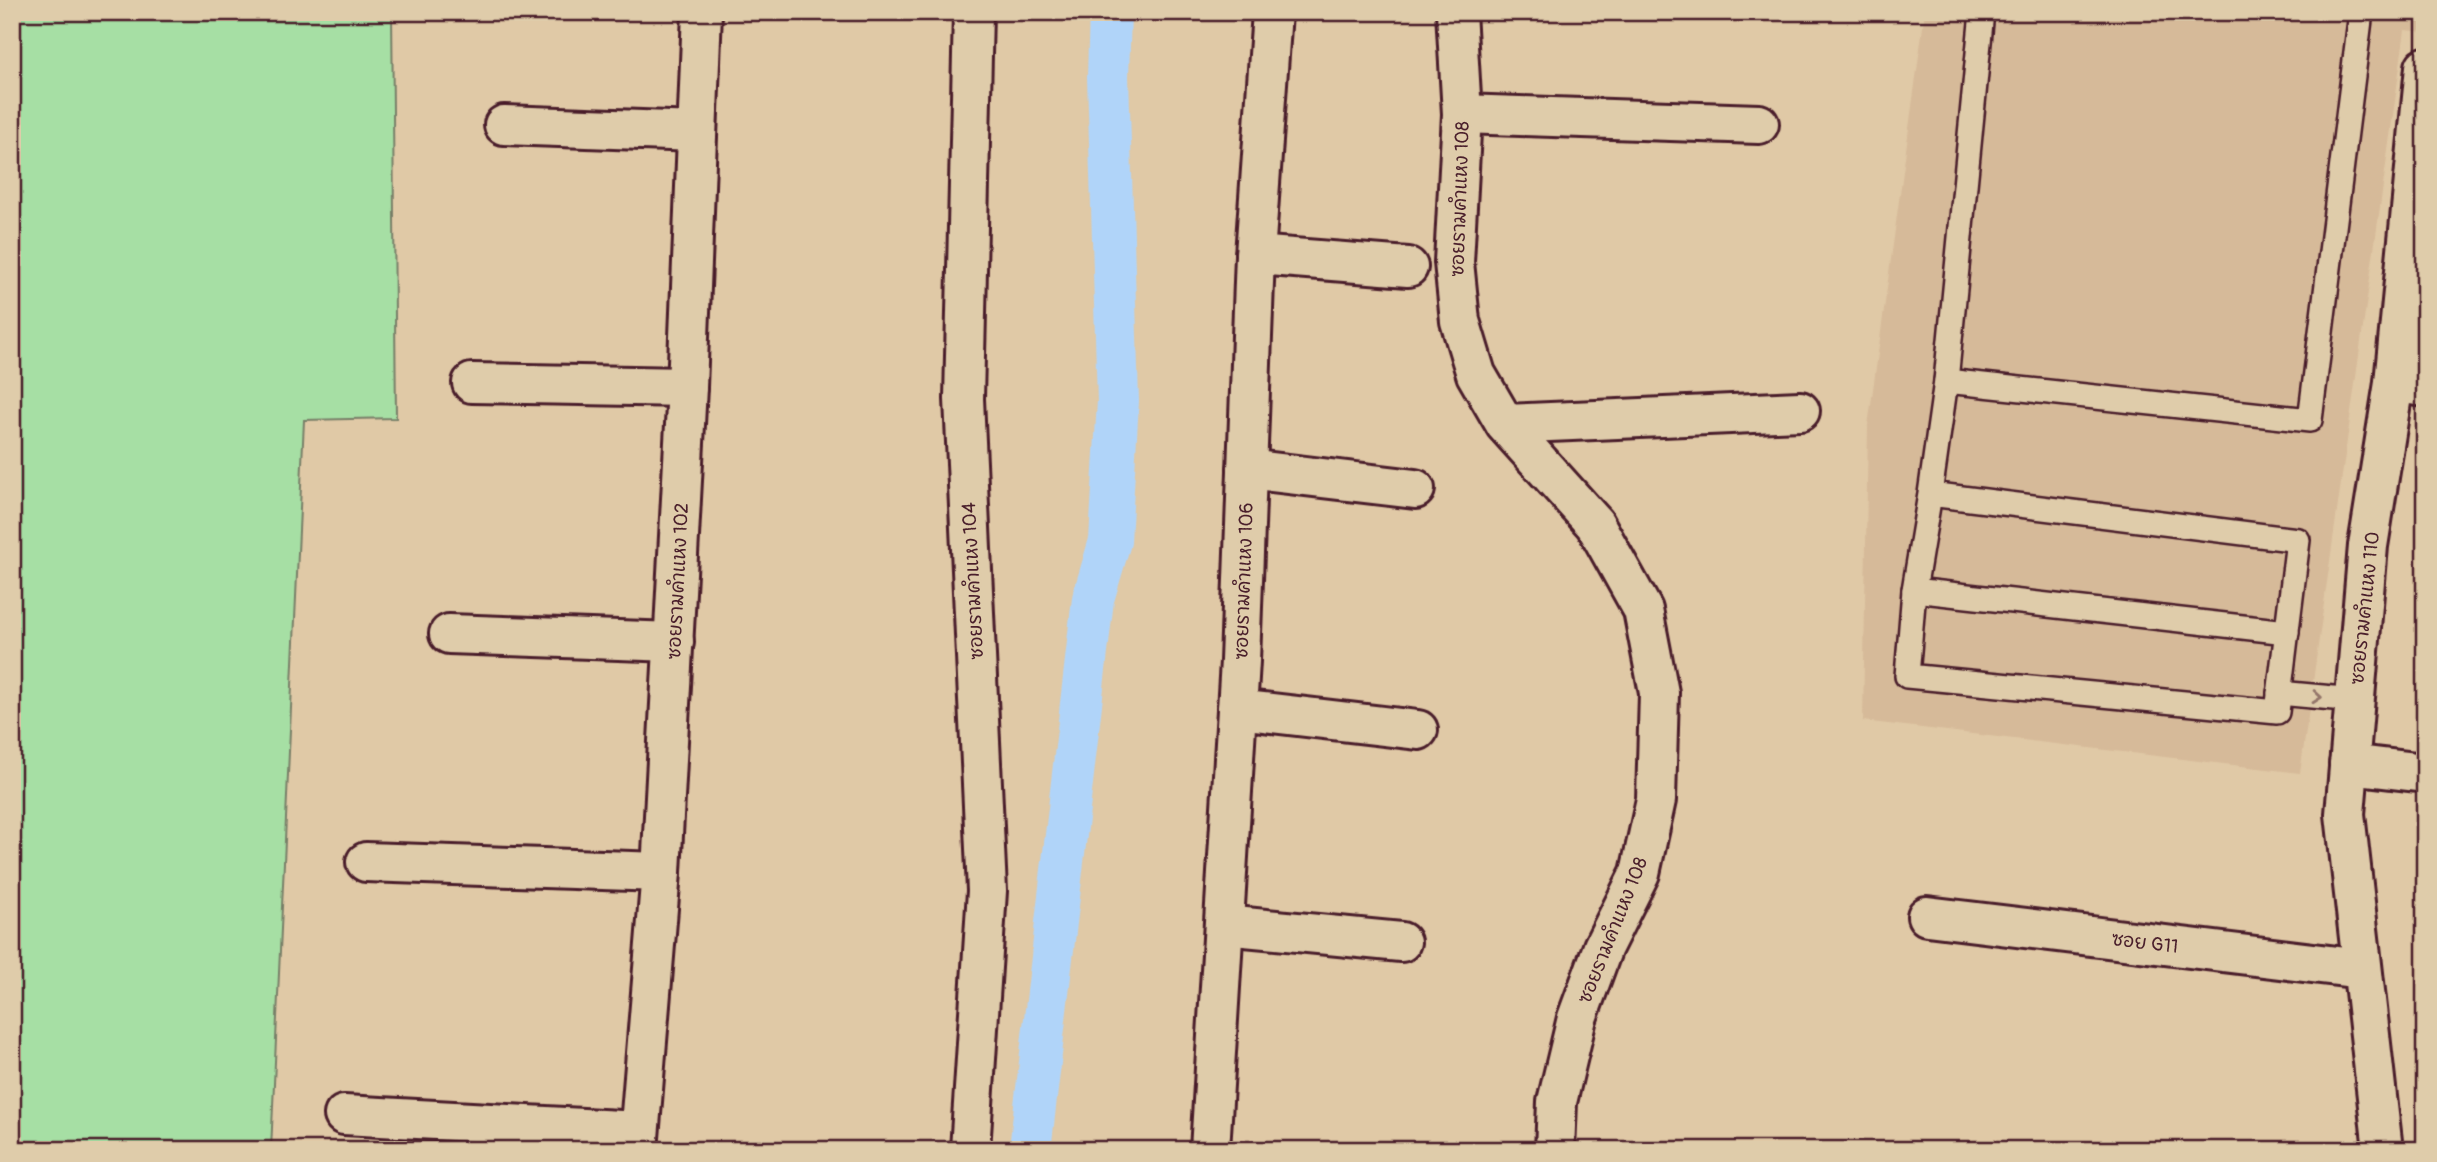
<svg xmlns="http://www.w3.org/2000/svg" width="2437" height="1162" viewBox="0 0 2437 1162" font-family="Pangolin,'Playpen Sans Thai',sans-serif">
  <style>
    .built { fill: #d6ba99 }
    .green { fill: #a6dfa4; stroke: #787f68; stroke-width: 2 }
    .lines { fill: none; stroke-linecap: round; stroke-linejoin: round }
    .canal { stroke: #b0d4f9; stroke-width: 42 }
    .lane-casing { stroke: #4a1f2b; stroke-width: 28 }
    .street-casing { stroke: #4a1f2b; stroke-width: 44 }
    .secondary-casing { stroke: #4a1f2b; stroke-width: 44 }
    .lane { stroke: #dfccaa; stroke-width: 23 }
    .street { stroke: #dfccaa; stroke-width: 38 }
    .secondary { stroke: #dfccaa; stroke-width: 38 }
    .oneway { stroke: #94766a }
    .labels { text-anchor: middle; stroke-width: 5; stroke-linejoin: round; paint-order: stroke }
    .street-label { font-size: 19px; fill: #4a1f2b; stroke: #dfccaa }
  </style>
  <rect width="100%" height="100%" fill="#e0c9a6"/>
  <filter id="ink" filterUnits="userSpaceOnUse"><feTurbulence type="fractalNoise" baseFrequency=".0143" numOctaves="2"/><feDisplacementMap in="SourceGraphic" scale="14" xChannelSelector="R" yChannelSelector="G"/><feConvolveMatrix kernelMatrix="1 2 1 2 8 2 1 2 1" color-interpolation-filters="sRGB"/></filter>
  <g filter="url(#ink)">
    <path class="built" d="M1925,12H2425V32L2405,30L2300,773L1863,721L1868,426Z"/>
    <path class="green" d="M12,12H392L396,418L304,420L271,1150H12Z"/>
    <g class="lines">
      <path class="canal" d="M1030,1150L1093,599L1110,541L1118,401L1108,77L1110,12"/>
      <defs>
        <g id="lane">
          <path d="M1946,381L1982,12"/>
          <path d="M1930,494L1914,590L1907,676L2277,712L2298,540L1930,494L1946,381L2310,420L2361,12"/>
          <path d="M1914,590L2287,632"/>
          <path d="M2279,693L2355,700"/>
        </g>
        <g id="street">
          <path d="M1456,12L1462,114L1454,262L1460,321L1476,374L1505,424L1595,524L1643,610L1659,693L1656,800L1640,873L1603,947L1577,1018L1557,1102L1555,1150"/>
          <path d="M1462,114L1759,124"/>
          <path d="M504,125L697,132"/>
          <path d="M1255,255L1408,267"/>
          <path d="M472,383L687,387"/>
          <path d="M2394,383L2425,387"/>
          <path d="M1506,424L1800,411"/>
          <path d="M1247,469L1415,489"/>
          <path d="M449,634L674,642"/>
          <path d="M1237,709L1418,730"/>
          <path d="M2349,764L2425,773"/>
          <path d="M366,862L661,872"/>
          <path d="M1927,916L2362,969"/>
          <path d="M1224,925L1401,942"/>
          <path d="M344,1115L639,1131"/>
          <path d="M638,1150L661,872L687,387L702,12"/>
          <path d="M970,1150L987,891L964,399L973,12"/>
          <path d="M1210,1150L1240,661L1255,255L1272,12"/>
        </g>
        <path id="secondary" d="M2383,1150L2345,814L2368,546L2394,383L2425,67"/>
      </defs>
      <use href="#lane" class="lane-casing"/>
      <use href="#street" class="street-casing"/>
      <use href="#secondary" class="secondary-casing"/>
      <use href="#lane" class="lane"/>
      <use href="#street" class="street"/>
      <use href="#secondary" class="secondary"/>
    </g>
    <defs><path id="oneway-chevron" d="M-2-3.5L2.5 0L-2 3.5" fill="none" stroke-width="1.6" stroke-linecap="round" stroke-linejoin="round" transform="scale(1.75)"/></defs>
    <use class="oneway" href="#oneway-chevron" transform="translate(2317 697) rotate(5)"/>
  </g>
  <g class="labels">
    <g class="street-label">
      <text transform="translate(1459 199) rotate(-88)" y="7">ซอยรามคำแหง 108</text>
      <text transform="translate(677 581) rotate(-87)" y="7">ซอยรามคําแหง 102</text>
      <text transform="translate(972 581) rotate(-93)" y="7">ซอยรามคําแหง 104</text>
      <text transform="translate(1243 581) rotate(-88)" y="7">ซอยรามคําแหง 106</text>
      <text transform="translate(2364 608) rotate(-84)" y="7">ซอยรามคำแหง 110</text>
      <text transform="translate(1612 930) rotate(-68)" y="7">ซอยรามคำแหง 108</text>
      <text transform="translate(2145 942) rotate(7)" y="7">ซอย G11</text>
    </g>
  </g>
  <rect width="2437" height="1162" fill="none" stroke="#dfccaa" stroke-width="42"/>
  <rect x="21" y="21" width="2395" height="1120" fill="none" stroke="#4a1f2b" stroke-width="2.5" filter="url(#ink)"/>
</svg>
